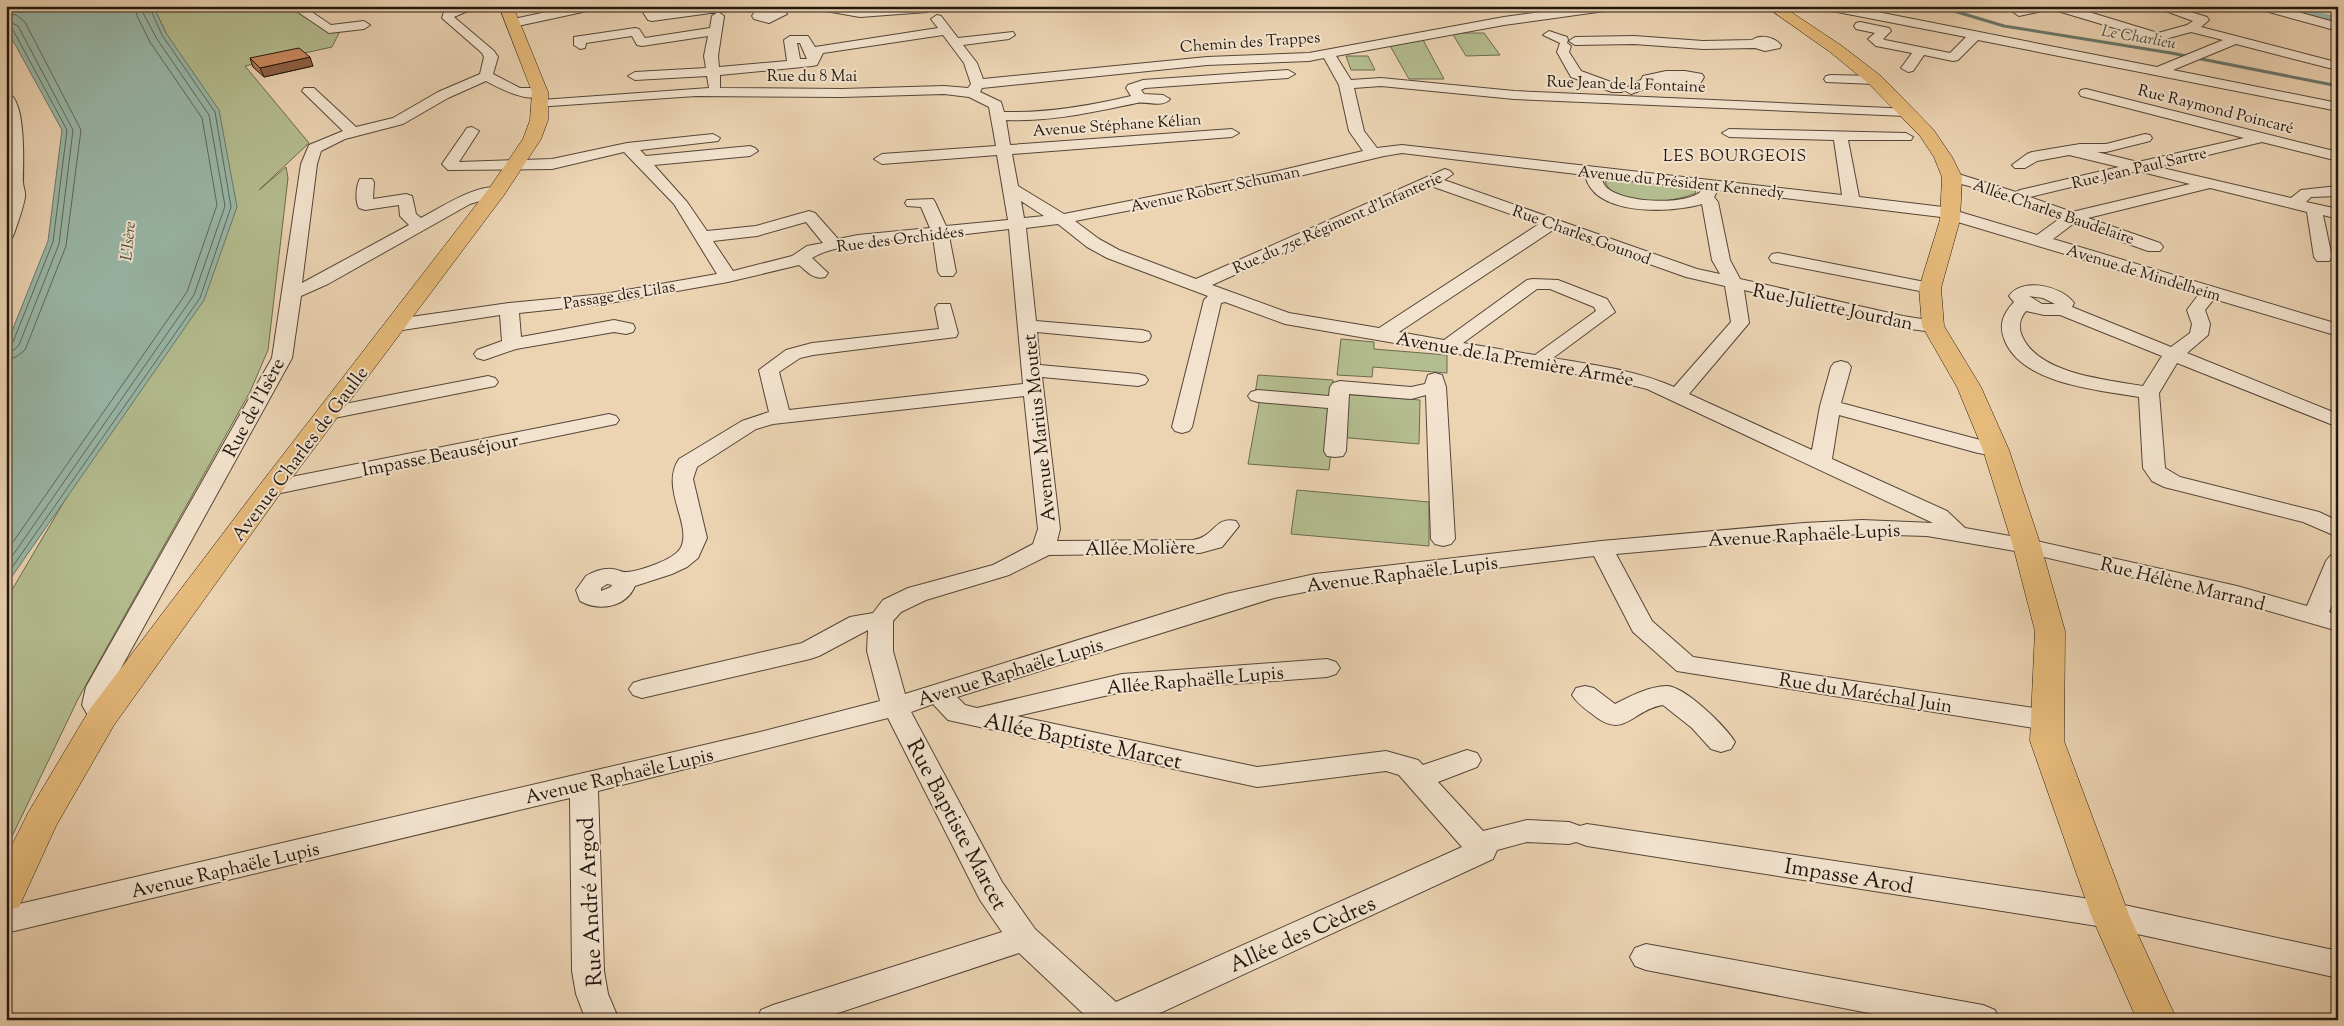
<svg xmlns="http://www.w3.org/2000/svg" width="2344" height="1026" viewBox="0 0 2344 1026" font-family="'Sorts Mill Goudy',serif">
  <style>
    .green { fill: #b4bd8f; stroke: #6b6a4f }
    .water { fill: #99b8a9; stroke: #69786b }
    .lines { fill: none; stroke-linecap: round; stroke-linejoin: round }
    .shore { stroke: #5e685c; stroke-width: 1 }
    .stream { stroke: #69786b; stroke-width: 3 }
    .canal { fill: #99b8a9; fill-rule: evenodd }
    .minor-casing { stroke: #544638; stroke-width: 2 }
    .major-casing { stroke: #22170f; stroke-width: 1 }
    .minor { fill: #f3e3ce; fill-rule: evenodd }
    .major { fill: #e6ba7a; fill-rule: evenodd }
    .wall { fill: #af7653; stroke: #22170f }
    .shaded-wall { fill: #8e6043; stroke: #22170f }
    .building { fill: #cb8960; stroke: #22170f }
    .labels { text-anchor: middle; stroke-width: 4; stroke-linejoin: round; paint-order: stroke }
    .far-water-label { font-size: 16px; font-style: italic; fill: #4c4f45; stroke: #f3e3ce }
    .far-street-label { font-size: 16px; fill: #22170f; stroke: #f3e3ce }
    .far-neighbourhood-label { font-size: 16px; letter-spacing: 1px; fill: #22170f; stroke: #f3e3ce }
    .street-label { font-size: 19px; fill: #22170f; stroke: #f3e3ce }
    .near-street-label { font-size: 22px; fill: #22170f; stroke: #f3e3ce }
  </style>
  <rect width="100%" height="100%" fill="#ecd4b3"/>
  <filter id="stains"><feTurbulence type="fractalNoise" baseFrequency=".004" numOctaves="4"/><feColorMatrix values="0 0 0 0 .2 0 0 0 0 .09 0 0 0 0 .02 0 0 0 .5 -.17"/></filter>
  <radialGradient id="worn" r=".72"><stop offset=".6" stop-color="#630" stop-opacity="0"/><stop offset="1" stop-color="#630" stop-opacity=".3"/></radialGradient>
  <g class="green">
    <path d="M153,6H295L318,22L341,29L332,47L245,66L309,143L259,190L286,167L288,178L268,350L250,392L78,699L6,849V600L234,213L166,33Z"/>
    <path d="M1452,33H1484L1500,55L1466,56Z"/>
    <path d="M1422,38L1444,79H1409L1389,44Z"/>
    <path d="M1346,56H1368L1375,70H1351Z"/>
    <path d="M1610,179L1694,189L1696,193C1674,203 1616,209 1605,182Z"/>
    <path d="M1341,339L1374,342V349L1447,355V373L1373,367L1372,377L1337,375Z"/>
    <path d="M1258,375L1333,380L1332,401L1255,394Z"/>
    <path d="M1342,394L1420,400L1419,444L1338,437Z"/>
    <path d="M1260,398L1336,404L1329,470L1248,464Z"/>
    <path d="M1297,490L1429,502V546L1291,534Z"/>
  </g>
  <path class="water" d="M6,6H153L166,33L219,110L237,207L204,300L6,585V346L48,241L62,130L6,28Z"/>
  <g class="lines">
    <g class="shore">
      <path d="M6,13L16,15L25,22L81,130L66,246L25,350L16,357L6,359"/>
      <path d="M6,20L18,26L73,130L59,244L19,345L14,350L6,352"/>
      <path d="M6,27L13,30L67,130L53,242L13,342L6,346"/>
      <path d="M6,552L187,292L217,205L202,118L150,42L137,16L135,6"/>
      <path d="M6,565L194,295L225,206L209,115L157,39L143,13L142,6"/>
      <path d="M6,576L200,298L231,207L215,112L162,35L149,6"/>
    </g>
    <path class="stream" d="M1937,6L2004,26L2171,53L2338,86"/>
    <path class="canal" d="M2280,6H2295L2338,17V23Z"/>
    <defs>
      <g id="minor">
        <path d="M289,6H303L331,25L364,21L370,25L364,29L329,33Z"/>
        <path d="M461,6H479L454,17L494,51L498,57L493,74L520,88H540L547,92C534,107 499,88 486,81L448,98L403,124L345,139L321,151L317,164L302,283L409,225L400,216L399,205L365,210L359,208C355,202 356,185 360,179H372L374,182L373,199L406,194L412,196L416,214L421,218C442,207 478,182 503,188L505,191L503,194L470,204L328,284L301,296L292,358L121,668C112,688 103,696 115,717L111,724L102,727L93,724L82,705L86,687L272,358L301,164L309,145L343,131L302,91L304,88H314L356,127L393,118L438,92L480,74L484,57L482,53L442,18L444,12Z"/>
        <path d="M574,6H598L592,10L513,27L507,23L509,20Z"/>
        <path d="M643,6H674L676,10L709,6H746L740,10L718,12L724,16L718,56L719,67L787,61L784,40L790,36H808L815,47L938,28L931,19L937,15L941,16L958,38L1013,32L1015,35L1009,39L963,45L977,63L983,79L1207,57L1309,53L1504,17L1584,6H1618L1612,10L1504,25L1336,56L1351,80L1381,78L1514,91L1911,109L1913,112L1911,115L1906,116L1514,99L1381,86L1354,88L1364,131L1377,148L1402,145L1842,195L1834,140L1729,137L1722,133L1729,129L1906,133L1913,137L1911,140H1848L1859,197L1943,207L2037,235L2059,219L1969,186L1946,180L1944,177L1946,174L1952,172L2016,192L2020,190L2119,167L2069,155L2037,161L2025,168H2015L2012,165L2027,154L2032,152L2080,144H2106L2145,134L2150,135L2152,138L2150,141L2106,152H2097L2138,162L2244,138L2081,96L2079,93L2081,90L2086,89L2338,152V161L2262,142L2158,167L2291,198L2301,190L2338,186V196L2311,197L2306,202L2338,209V219L2323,215L2332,257L2329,261H2317L2314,257L2307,212L2210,188L2088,218L2160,243L2163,247L2160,251H2148L2073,224L2053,239L2338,324V336L2214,299L2205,310L2210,324L2208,335L2187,353L2338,414V427L2177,363L2159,393L2165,468L2180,477L2319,512L2338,521V537L2303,522L2164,487L2152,481L2143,468L2139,397C2098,390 2023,384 2005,341C1998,325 2003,314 2014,302L2009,296C2022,277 2062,286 2074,303L2072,307L2171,347L2190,333L2192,324L2187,310L2199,294L1941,217L1718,190L1714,197L1718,202L1730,260L1740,279L1903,316L1940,322L1942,326L1940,330L1933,332L1903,328L1744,290L1749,323L1689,394L1812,450L1820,406L1831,367L1834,363L1841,361L1848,363L1851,367L1841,403L2003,446L2007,450L2003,454L1996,456L1978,453L1839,415L1832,459L1947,511L1965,528L2027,539L2237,586L2307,606L2326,561L2330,556L2338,554V591L2329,612L2338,615V631L2234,601L2027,553L1927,536L1862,534L1804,537L1616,554L1652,621L1693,657L2047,710L2056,713L2060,720L2056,727L2047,730L1677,671L1633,632L1594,556L1315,590L1274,598L957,697L965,705L977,708L1122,674L1327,659L1336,662L1340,668L1336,674L1327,677L1122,692L1017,716L1257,767L1386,751L1418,760L1423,765L1467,750L1477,753L1481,760L1477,767L1438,782L1483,831L1527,820L1569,822L1580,826L1587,824L2110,902L2338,951V978L2110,928L1587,846L1576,842L1569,844L1527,842L1497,850L1493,859L1145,1020H1090L1019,953L817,1020H757L761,1010L773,1005L1002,932L980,900L888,718L598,791L604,971L608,994L619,1020H586L576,994L572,971L570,798L6,933V907L760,732L880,701L867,651L868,630L819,656L810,659L642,698L633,695L629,689L633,683L642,680L802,643L850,617L873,613L883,600L908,588L993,565L1033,544L1038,529L1024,396L773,424L756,429L697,467L693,479L707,538L698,558L687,567L672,574L635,586C626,607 600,612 580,601L576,590L586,576C593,572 604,568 612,569C618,569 622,573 627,572C640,571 673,560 680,549C694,526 659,489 679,459L742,421L769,412L759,370L786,350L812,343L939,329L935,308L938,304H950L958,333L956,337L813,355L800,358L779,372L789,410L1023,384L1009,229L949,236L956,272L953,276H941L938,272L933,237C902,240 837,242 812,258L828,273L825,277C813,280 808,272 799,265L728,282L604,304L519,313L521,337L614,320L633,324L635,328L633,332L626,334L614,332L516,349L484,360L477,358L474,354L477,350L502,341L500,315L396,331L389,329L387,325L389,321L396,319L509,303L604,294L717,274L674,204L624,152L552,169L448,170L442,164L467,128L472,127L479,131L459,162L552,159L627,143L713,134L720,138L718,141L640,150L646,156L750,146L755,148L758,151L750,156L654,165L687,202L707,231L756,226L809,211L815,213L838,239L858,235L930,228L921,207L907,206L905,203L907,200L933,199L935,202L946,226L1008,220L997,155L882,164L874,159L882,154L996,146L989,107L969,97L944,94L842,97L696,96L536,107L534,104L536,101L541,100L709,88L707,76L635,80L628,76L635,72L706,68L704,56L708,36L642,46L637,45L632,36L586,43L585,48L580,49L574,45V37L635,28L639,29L645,38L710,28L712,16L718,12L652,21L648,20L641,9ZM943,35L964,63L971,84L968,88L944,86L842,89L720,88V75L812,66L817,65L823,53ZM797,43H800L807,59H800ZM1324,58L1339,85L1349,131L1363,151L1274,172L1064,214L1018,186L1012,154L1232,137L1239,133L1232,129L1010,145L1006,120C1051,122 1093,112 1137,103C1147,101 1163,108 1170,99L1163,95L1144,94L1141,90L1145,88L1288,78L1295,74L1288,70L1143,80L1128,85L1126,88L1131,96C1089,106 1047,113 1004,112L1001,102L980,92L982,88L1207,65L1309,61ZM1402,153L1585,175C1594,217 1671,213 1702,204L1712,260L1720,274L1697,269L1444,180L1453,174L1450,171L1445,169L1196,279L1119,250L1099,239L1075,221L1274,182L1384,156ZM2138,171L2190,184L2072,212L2030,197ZM1601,177L1703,189C1691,207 1621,203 1606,187C1604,185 1602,180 1601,177ZM1431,186L1539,224L1379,328L1289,313L1212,285ZM1021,201L1044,216L1024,218ZM806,222L823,243L807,246L792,256L733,271L713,241L757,236ZM1058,224L1087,247L1107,258L1208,296L1204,300L1172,427L1175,431L1182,433L1189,431L1192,427L1221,303L1225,302L1285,324L1615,381L1647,389L1933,523L1862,520L1804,523L1601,541L1315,574L1226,594L905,694L893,651V621L901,612L926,600L1009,575L1049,555L1200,553L1222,547L1239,526L1236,521C1214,516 1215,537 1193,540L1057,541L1060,529L1042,377L1138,386L1145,384L1148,380L1145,376L1138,374L1040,365L1037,332L1142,342L1149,340L1151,336L1149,332L1142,330L1036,321L1026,228ZM1553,230L1686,277L1725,286L1731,322L1674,387C1636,370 1593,365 1553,358L1615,312L1607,299L1558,280L1533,279L1527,280L1444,340L1399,332ZM1537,289H1550L1594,307L1596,311L1535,355L1463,343ZM2029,296L2043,298L2055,304H2042ZM2026,311L2044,315H2060L2162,356L2143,386C2107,380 2038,374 2022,336C2018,327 2020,318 2026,311ZM607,584L612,585L611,587L601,591V588ZM933,704L948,720L957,722L1257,787L1386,771L1399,775L1462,847L1116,1002L1035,929L1002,882L911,712Z"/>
        <path d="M814,6H842L860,9L932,6L933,8L927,12L860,17L820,10Z"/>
        <path d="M1768,6H1795C1790,12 1777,11 1770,10Z"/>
        <path d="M1800,6H1813L1807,10Z"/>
        <path d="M1821,6H1847L2157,67L2223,40L2191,32L2158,41L2051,9L2019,16L2013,12L2015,9L2029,6H2069L2158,33L2187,25L2193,21L2152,6H2171L2207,17L2209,20L2201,27L2332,61L2338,59V68L2333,69L2236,44L2173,70L2338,103V111L1978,40L1958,60L1953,61L1924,55L1913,71L1908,72L1901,68L1912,53L1876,46L1868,39L1875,33L1856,29L1854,26L1856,23L1860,22L1889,28L1891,31L1883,39L1885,40L1950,53L1966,37L1827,10Z"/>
        <path d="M2256,6H2276L2338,23V31L2258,9Z"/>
        <path d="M769,7L785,11L787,14L769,23L754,19L752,16L755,11Z"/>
        <path d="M1549,31L1567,37L1568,40L1567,43L1571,46L1569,52L1581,71L1622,86L1624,89L1622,92H1612L1571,77L1557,52L1560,43L1543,35Z"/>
        <path d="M1634,36L1703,41L1752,40C1761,34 1774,37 1781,45L1780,48L1765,51L1755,48L1703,49L1634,44L1575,45L1569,41L1575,37Z"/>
        <path d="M1666,71H1685L1702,74L1704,77L1700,84L1695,85L1653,86L1631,94L1624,90L1633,83L1641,80L1643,76Z"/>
        <path d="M1831,75L1875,76L1882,80L1875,84L1826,82L1824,79L1826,76Z"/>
        <path d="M6,92C27,97 23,165 23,182C23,187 26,192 25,197C23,209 18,222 14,234L12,238L6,239V207L10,195L7,185L9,161Z"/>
        <path d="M1778,253L1930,283L1936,284L1939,288L1936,292L1930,293L1772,262L1769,258L1772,254Z"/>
        <path d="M1435,373L1442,375L1446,387L1455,539L1451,544L1443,546L1435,544L1431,539L1426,395L1411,399L1349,394L1346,451L1343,456L1335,457L1327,456L1324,451L1328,408L1258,402L1251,400L1248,396L1251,392L1258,390L1329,396L1330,387L1333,383L1340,381L1411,387L1425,384L1428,375Z"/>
        <path d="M488,376L495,378L498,382L495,386L329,419L322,417L319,413L322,409L329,407Z"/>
        <path d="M609,414L616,416L619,420L616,424L271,495L263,493L260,488L263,483L271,481Z"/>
        <path d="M1585,686L1594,688L1615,704C1631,696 1647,687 1666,686C1684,685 1726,727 1735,742L1731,749L1721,752L1711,749L1692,728L1663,705C1631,710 1625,741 1592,714C1584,708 1577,703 1572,695L1576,688Z"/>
        <path d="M1646,944L1983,1005L1995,1010L1999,1020H1905L1646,970L1635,966L1630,957L1635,948Z"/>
      </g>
      <g id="major">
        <path d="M499,6H513L548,92V120L541,139L504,195L280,494L114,725L56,826L19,907L6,911V857L28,813L90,709L262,482L490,187L523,139L530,120L532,92Z"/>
        <path d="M1765,6H1782L1842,46L1881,76L1933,129L1952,157L1962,177L1960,220L1941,288L1944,326L1981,387L2009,450L2041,546L2065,631L2064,741L2129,915L2177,1020H2137L2091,915L2030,741L2035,631L2013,546L1983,450L1957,387L1922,326L1919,288L1940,220L1942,177L1934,157L1920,136L1869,84L1830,52Z"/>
      </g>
    </defs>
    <use href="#minor" class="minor-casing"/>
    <use href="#major" class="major-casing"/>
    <use href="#minor" class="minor"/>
    <use href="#major" class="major"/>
  </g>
  <path class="wall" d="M250,58L313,66L264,77L253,67Z"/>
  <path class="shaded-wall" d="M310,57L313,66L264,77L260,68Z"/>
  <path class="building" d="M299,48L310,57L260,68L250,58Z"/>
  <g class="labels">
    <g class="far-water-label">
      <text transform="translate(2139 36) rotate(10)" y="6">Le Charlieu</text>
      <text transform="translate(127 241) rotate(-84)" y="6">L'Isère</text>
    </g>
    <g class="far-street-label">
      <text transform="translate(1250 41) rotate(-4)" y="6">Chemin des Trappes</text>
      <text x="812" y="81">Rue du 8 Mai</text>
      <text transform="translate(1626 83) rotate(2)" y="6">Rue Jean de la Fontaine</text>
      <text transform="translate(2216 108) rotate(14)" y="6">Rue Raymond Poincaré</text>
      <text transform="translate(1117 124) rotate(-4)" y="6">Avenue Stéphane Kélian</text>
      <text transform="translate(2139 167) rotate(-13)" y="6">Rue Jean Paul Sartre</text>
      <text transform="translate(1681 181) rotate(6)" y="6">Avenue du Président Kennedy</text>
      <text transform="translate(1215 188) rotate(-12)" y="6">Avenue Robert Schuman</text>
      <text transform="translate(2054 211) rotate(19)" y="6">Allée Charles Baudelaire</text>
      <text transform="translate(1337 222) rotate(-24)" y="6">Rue du 75e Régiment d'Infanterie</text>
      <text transform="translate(1582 234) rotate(20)" y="6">Rue Charles Gounod</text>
      <text transform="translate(900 238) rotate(-7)" y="6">Rue des Orchidées</text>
      <text transform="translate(2144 272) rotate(17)" y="6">Avenue de Mindelheim</text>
      <text transform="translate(619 294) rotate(-9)" y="6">Passage des Lilas</text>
    </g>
    <g class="far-neighbourhood-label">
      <text x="1735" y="161">LES BOURGEOIS</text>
    </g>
    <g class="street-label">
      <text transform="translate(1833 306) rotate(12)" y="7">Rue Juliette Jourdan</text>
      <text transform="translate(1515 358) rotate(10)" y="7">Avenue de la Première Armée</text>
      <text transform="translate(253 407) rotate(-62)" y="7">Rue de l'Isère</text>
      <text transform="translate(1038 428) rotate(-96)" y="7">Avenue Marius Moutet</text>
      <text transform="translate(299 453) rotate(-53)" y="7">Avenue Charles de Gaulle</text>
      <text transform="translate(440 454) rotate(-11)" y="7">Impasse Beauséjour</text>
      <text transform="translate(1804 534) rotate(-3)" y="7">Avenue Raphaële Lupis</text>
      <text transform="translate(1140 547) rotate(-1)" y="7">Allée Molière</text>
      <text transform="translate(1402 573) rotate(-7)" y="7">Avenue Raphaële Lupis</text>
      <text transform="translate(2183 583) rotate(14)" y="7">Rue Hélène Marrand</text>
      <text transform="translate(1010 671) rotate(-17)" y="7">Avenue Raphaële Lupis</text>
      <text transform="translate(1195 679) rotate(-5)" y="7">Allée Raphaëlle Lupis</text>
      <text transform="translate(1866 692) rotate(9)" y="7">Rue du Maréchal Juin</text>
      <text transform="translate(619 775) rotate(-13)" y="7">Avenue Raphaële Lupis</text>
      <text transform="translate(225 869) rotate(-13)" y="7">Avenue Raphaële Lupis</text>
    </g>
    <g class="near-street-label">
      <text transform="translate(1083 740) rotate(12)" y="8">Allée Baptiste Marcet</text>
      <text transform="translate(958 824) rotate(62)" y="8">Rue Baptiste Marcet</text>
      <text transform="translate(1849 875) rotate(9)" y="8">Impasse Arod</text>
      <text transform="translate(589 902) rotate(-93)" y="8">Rue André Argod</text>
      <text transform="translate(1302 933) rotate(-24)" y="8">Allée des Cèdres</text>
    </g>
  </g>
  <rect width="2344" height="1026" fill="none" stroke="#ecd4b3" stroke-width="25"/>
  <rect x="8" y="8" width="2329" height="1011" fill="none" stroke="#22170f" stroke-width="2.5"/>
  <rect x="12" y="12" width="2319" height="1001" fill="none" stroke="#22170f"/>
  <rect width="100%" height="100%" filter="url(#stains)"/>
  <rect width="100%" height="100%" fill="url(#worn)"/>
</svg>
